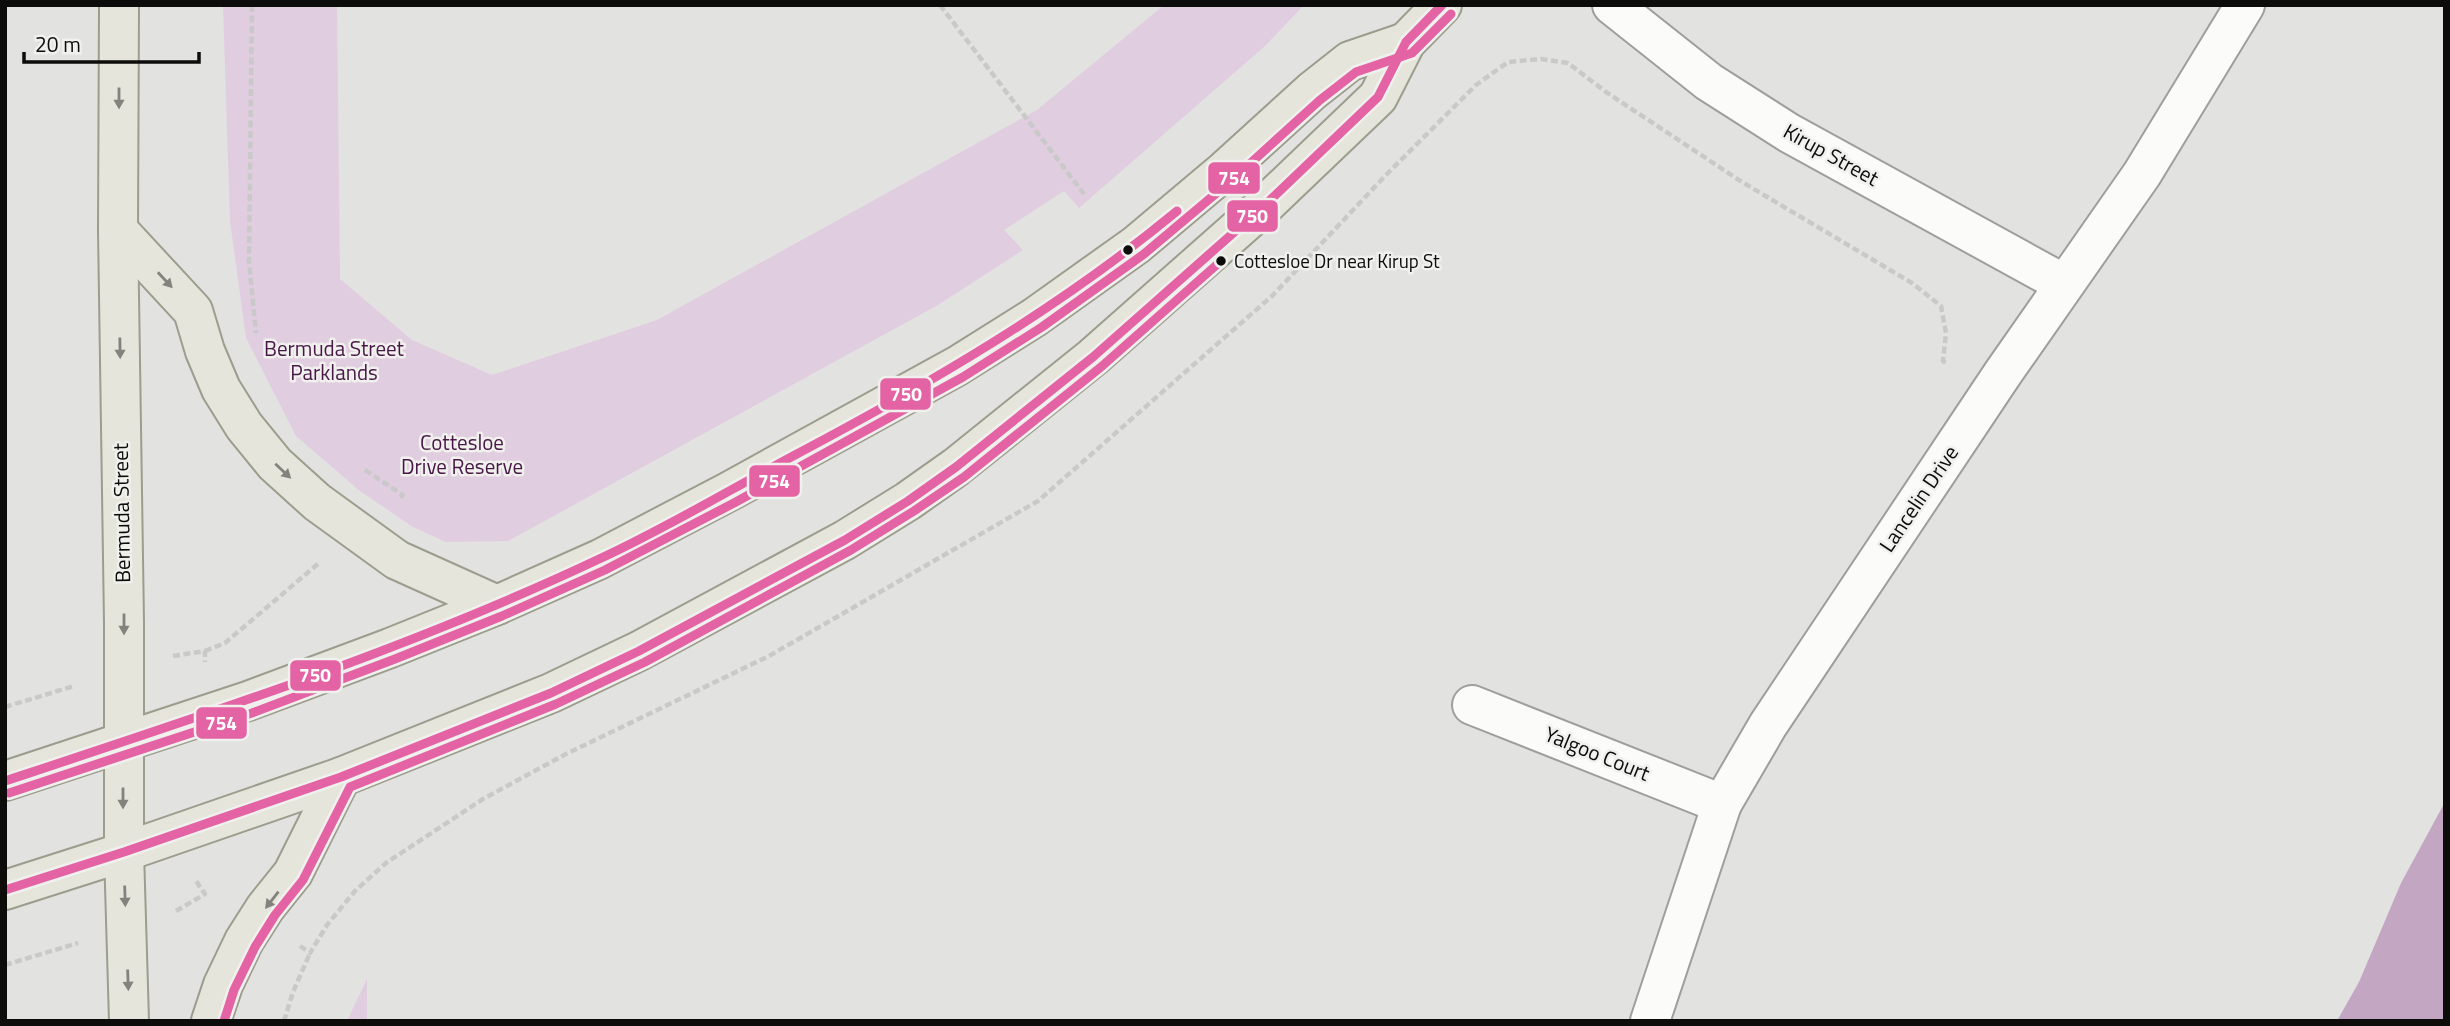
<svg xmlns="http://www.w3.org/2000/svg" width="2450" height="1026" viewBox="0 0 2450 1026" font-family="'Titillium Web',sans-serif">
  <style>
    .green { fill: #e1cde0 }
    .water { fill: #c3a7c2 }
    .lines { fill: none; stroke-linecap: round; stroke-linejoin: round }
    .minor-casing { stroke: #9e9e9e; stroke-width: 42 }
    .major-casing { stroke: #9c9d8d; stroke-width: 42 }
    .path { stroke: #c9c9c9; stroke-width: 4.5; stroke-dasharray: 7 3.5; stroke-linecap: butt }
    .minor { stroke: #fbfbfa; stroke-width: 38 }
    .major { stroke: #e5e5dc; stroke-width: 38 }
    .bus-1-casing { stroke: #f0f0ed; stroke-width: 14 }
    .bus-2-casing { stroke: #f0f0ed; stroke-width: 14 }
    .bus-1 { stroke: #e463a4; stroke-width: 9 }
    .bus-2 { stroke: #e463a4; stroke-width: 9 }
    .oneway { fill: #83837e }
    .bus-dot { fill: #0c0c0b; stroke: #f0f0ed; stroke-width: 2.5 }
    .labels { text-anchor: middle; stroke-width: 5; stroke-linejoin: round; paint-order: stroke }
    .bus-label { font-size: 19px; fill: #0c0c0b; stroke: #f0f0ed; text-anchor: start }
    .street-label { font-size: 21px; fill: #0c0c0b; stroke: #f0f0ed }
    .park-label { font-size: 21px; fill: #481748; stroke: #f0f0ed }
    .line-badge { stroke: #f0f0ed; stroke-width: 2.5 }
    .badge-label { font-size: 19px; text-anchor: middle; font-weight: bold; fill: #fff }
  </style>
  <rect width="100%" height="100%" fill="#e2e2e1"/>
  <g class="green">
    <path d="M223,5H337L340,279L412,340L492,375L657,320L1037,110L1164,5H1304L1265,46L1079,208L1064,191L1004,230L1023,250L938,305L508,541L446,542L413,527L360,491L296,436L246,338L230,221Z"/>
    <path d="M367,979V1021H347Z"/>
  </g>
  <path class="water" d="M2445,802V1021H2337L2359,982L2401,883Z"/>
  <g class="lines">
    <defs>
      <g id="minor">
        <path d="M1612,5L1709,82L1789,133L2064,284"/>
        <path d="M1472,705L1722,804"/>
        <path d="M1650,1021L1722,804L1768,725L2003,373L2142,174L2245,5"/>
      </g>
      <g id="major">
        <path d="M119,5L118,230L124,623V852L129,1021"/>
        <path d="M118,230L193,311L205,351L221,389L244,426L275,464L317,502L397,560L497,605"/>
        <path d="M5,781L248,701L390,648L497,605L600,559L728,492L957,366L1035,317L1136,245L1224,171L1312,91L1350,61L1406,42"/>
        <path d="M5,890L124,852L341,777L551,693L639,651L845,540L908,501L956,467L1093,357L1266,204L1378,97L1406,42L1442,5"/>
        <path d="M211,1021L223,985L244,941L265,908L293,873L341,777"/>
      </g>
    </defs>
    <use href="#minor" class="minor-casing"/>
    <use href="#major" class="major-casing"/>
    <g class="path">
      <path d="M252,5L249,261L256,333"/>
      <path d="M940,5L1084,194"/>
      <path d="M365,470L403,495L399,498"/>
      <path d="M205,651L225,643L319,563"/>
      <path d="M173,656L205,651V662"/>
      <path d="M5,707L74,686"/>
      <path d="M176,911L205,894L196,881"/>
      <path d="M300,946L310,953L327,925L355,891L386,863L483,799L566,754L769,656L1038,501L1272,296L1386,175L1476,85L1508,62L1541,59L1568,63L1606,92L1742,182L1912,283L1941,306L1946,333L1943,361L1947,364"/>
      <path d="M5,965L78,943"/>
      <path d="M284,1021L293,992L310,953"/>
    </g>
    <use href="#minor" class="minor"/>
    <use href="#major" class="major"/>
    <defs>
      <g id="bus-1">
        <path d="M5,781C205,715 406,650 597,560C665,529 729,490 795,455C929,384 1060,308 1177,211"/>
        <path d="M5,890L124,852L341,777L551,693L639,651L845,540L908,501L956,467L1093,357L1266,204L1378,97L1406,42L1442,5"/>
      </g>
      <g id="bus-2">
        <path d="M9,793L252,713L395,659L502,616L605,570L734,503L963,377L1042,327L1144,254L1232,180L1320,100L1356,72L1412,53L1451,14"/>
        <path d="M224,1021L234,990L255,947L275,915L303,880L350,787L556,704L645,662L851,550L914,511L964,477L1101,367L1221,261"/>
      </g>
    </defs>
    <use href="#bus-1" class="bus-1-casing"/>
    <use href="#bus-2" class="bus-2-casing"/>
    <use href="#bus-1" class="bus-1"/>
    <use href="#bus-2" class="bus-2"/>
  </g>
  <defs><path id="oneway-solid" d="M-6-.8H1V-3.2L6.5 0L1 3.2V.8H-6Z" transform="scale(1.75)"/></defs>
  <g class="oneway">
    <use href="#oneway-solid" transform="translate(119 98) rotate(90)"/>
    <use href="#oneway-solid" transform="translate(165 280) rotate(47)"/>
    <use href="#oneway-solid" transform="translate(120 348) rotate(89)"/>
    <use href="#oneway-solid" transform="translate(283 471) rotate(43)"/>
    <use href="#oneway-solid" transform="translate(124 624) rotate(90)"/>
    <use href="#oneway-solid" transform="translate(123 798) rotate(90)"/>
    <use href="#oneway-solid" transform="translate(125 896) rotate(88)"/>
    <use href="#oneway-solid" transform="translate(272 900) rotate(128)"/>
    <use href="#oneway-solid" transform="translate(128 980) rotate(88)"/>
  </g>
  <g class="bus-dot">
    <circle cx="1128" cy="250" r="6"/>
    <circle cx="1221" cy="261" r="6"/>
  </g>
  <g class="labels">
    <g class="bus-label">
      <text x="1234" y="268">Cottesloe Dr near Kirup St</text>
    </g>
    <g class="street-label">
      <text transform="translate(1831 155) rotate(29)" y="7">Kirup Street</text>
      <text transform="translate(1919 499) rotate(-56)" y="7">Lancelin Drive</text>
      <text transform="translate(122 513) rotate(-91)" y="7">Bermuda Street</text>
      <text transform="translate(1597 754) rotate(22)" y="7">Yalgoo Court</text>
    </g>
    <g class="park-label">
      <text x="334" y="356">Bermuda Street<tspan x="334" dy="24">Parklands</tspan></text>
      <text x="462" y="450">Cottesloe<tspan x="462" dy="24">Drive Reserve</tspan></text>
    </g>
  </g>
  <g class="line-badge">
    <rect x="1207" y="161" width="54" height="34" rx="7" fill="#e463a4"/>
    <rect x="1226" y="199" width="53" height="34" rx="7" fill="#e463a4"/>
    <rect x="879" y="377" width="53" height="34" rx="7" fill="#e463a4"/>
    <rect x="748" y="464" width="53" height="34" rx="7" fill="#e463a4"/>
    <rect x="289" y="659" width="53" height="33" rx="7" fill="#e463a4"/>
    <rect x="195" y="706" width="53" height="34" rx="7" fill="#e463a4"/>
  </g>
  <g class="badge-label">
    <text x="1234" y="185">754</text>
    <text x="1252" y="223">750</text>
    <text x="906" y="401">750</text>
    <text x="774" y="488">754</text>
    <text x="315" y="682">750</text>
    <text x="221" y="730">754</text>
  </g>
  <rect width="2450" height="1026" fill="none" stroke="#0c0c0b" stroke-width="14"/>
  <path d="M24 52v10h175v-10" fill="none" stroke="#0c0c0b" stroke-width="3.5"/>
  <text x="35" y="52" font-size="21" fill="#0c0c0b" stroke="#f0f0ed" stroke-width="5" paint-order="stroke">20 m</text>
</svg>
